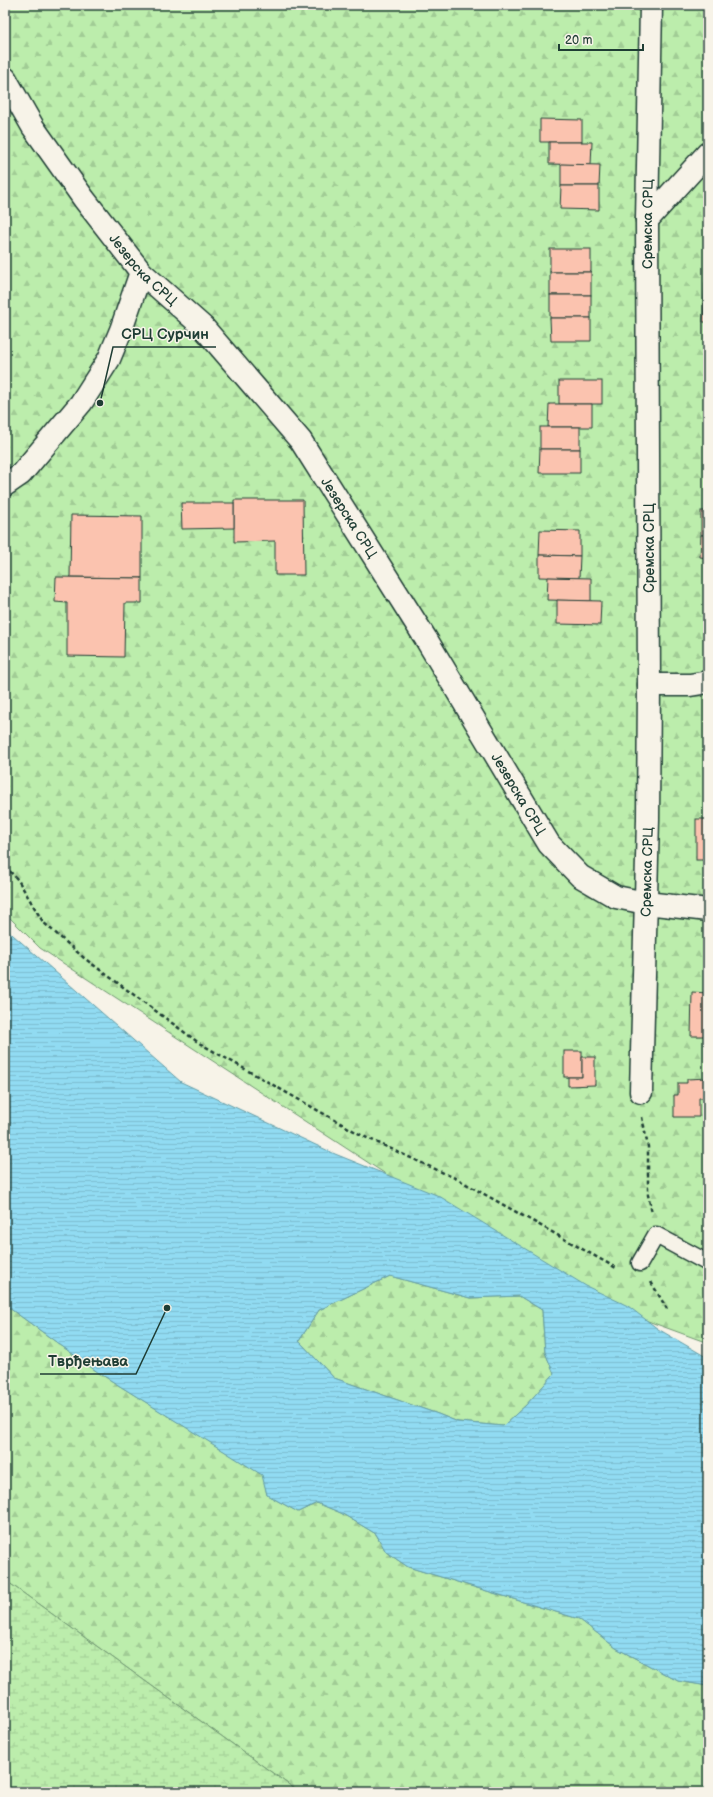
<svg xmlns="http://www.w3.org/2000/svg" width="713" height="1797" viewBox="0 0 713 1797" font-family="'Balsamiq Sans',sans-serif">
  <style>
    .forest { fill: url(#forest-firs); stroke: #6e9570 }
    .wetland { fill: url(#wetland-marsh); stroke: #6e9570 }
    .water { fill: url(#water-rules); stroke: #639ca6; fill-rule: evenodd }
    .building { fill: #fbc3af; stroke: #1f3d34 }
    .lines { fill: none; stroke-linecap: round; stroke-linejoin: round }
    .service-casing { stroke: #1f3d34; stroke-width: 19 }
    .minor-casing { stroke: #1f3d34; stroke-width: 25 }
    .path { stroke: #1f3d34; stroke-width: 2.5; stroke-dasharray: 4 3; stroke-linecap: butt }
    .service { stroke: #f7f3e8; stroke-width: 16 }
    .minor { stroke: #f7f3e8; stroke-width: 22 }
    .labels { text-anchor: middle; stroke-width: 3; stroke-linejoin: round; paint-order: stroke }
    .street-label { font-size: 14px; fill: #1f3d34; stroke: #f7f3e8 }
    .leader { fill: none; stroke: #1f3d34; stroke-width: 1.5 }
    .callout-dot { fill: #1f3d34; stroke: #f7f3e8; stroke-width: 1.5 }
    .callout-label { font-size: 15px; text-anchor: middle; font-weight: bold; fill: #1f3d34; stroke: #f7f3e8; stroke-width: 3; stroke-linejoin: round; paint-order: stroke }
  </style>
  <defs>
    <pattern id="forest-firs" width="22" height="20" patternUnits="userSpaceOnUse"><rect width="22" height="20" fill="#bcedac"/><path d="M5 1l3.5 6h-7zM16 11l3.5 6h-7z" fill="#a1cc95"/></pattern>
    <pattern id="wetland-marsh" width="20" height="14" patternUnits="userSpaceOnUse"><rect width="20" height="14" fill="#bcedac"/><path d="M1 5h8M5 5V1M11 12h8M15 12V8" fill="none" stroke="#a1cc95"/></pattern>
    <pattern id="water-rules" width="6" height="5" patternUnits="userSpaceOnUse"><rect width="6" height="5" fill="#91dbf2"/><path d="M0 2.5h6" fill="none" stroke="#7dbdd0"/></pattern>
  </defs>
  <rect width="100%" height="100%" fill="#f7f3e8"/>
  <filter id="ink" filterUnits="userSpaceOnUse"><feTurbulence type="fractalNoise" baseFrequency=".025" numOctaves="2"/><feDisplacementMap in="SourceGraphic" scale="8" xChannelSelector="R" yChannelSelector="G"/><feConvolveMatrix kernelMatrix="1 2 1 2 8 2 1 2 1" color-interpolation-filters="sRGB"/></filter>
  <g filter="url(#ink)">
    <g class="forest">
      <path d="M5,5H708V1343L563,1290L40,948L5,913Z"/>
      <path d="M390,1276L470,1298L519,1296L542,1310L545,1352L554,1374L526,1405L503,1426L458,1422L438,1414L334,1378L299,1341L319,1310Z"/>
      <path d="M5,1305L99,1373L263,1475L267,1495L298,1512L317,1503L341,1513L376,1534L386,1552L408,1567L579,1619L616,1648L678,1681L708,1686V1792H299L5,1580Z"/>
    </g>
    <path class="wetland" d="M5,1580L299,1792H5Z"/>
    <path class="water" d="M5,928L181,1082L335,1154L439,1196L586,1286L628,1306L658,1329L708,1358V1686L678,1681L616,1648L579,1619L408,1567L386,1552L376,1534L341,1513L317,1503L298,1512L267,1495L262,1475L99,1373L5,1305ZM390,1276L470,1298L519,1296L542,1310L545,1352L554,1374L526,1405L503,1426L458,1422L438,1414L334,1378L299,1341L319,1310Z"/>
    <g class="building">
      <path d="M540,119L582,120V142H540Z"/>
      <path d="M549,142H592L591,165L549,164Z"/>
      <path d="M561,164L600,165L599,186H561Z"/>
      <path d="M561,186H599V210L560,209Z"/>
      <rect x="550" y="249" width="41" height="23"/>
      <rect x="550" y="272" width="41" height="23"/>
      <path d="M705,282H708V302L704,301Z"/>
      <rect x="550" y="295" width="41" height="23"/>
      <path d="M704,301L708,302V322H703Z"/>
      <path d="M550,318H591V341H551Z"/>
      <rect x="559" y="381" width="43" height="23"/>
      <path d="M549,404H592V427H548Z"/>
      <rect x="540" y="427" width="40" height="22"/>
      <path d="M540,449H580V473H539Z"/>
      <path d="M234,500H303L304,575H275V541L234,542Z"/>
      <path d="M181,503H234V528L182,529Z"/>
      <rect x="701" y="511" width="7" height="24"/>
      <path d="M71,515L142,516V578L70,577Z"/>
      <path d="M540,530L580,531V556L539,555Z"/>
      <path d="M701,535H708V558L700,557Z"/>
      <path d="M539,555L580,556L579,578L539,577Z"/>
      <path d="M56,577L142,578V603H125L124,657L67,656V603L55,602Z"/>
      <path d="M548,577L591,578V601L547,600Z"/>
      <path d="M557,600L601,601L600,625L557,624Z"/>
      <rect x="696" y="819" width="12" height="41"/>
      <path d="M692,992L708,993V1036H691Z"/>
      <rect x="564" y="1051" width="18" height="26"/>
      <path d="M582,1057H595V1085L568,1086V1077H582Z"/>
      <path d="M708,1078V1098H699V1117H674V1095H678V1083H687V1079Z"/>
    </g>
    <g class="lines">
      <defs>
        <path id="service" d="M640,1263L656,1235L708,1263"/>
        <g id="minor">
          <path id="s1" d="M5,78L33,127L84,199L141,272L203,327L301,441L426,639L549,844L580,876L616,897L646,903L708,910"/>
          <path d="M647,220L708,153"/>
          <path d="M5,485L21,474L81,403L109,359L121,330L141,272"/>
          <path d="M649,685H690L708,682"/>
          <path id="s2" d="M641,1092L648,819L649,685L647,220L651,5"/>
        </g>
      </defs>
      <use href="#service" class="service-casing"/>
      <use href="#minor" class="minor-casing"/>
      <g class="path">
        <path d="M5,866L18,880L43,922L84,958L199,1043L363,1136L459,1180L618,1269"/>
        <path d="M642,1117L648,1147V1195L652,1213"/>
        <path d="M651,1282L667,1309"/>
      </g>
      <use href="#service" class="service"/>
      <use href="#minor" class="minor"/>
    </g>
  </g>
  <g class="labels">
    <g class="street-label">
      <text dy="5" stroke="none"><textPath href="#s2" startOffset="868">Сремска СРЦ</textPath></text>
      <text dy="5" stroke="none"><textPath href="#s1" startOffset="237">Језерска СРЦ</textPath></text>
      <text dy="5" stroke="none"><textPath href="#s1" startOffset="561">Језерска СРЦ</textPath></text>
      <text transform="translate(649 548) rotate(-90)" y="5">Сремска СРЦ</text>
      <text dy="5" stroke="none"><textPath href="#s1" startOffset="885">Језерска СРЦ</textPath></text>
      <text dy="5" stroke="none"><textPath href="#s2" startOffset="220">Сремска СРЦ</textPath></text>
    </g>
  </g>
  <path class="leader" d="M100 403L113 347H216M167 1308L136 1374H40"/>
  <g class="callout-dot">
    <circle cx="100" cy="403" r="4"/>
    <circle cx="167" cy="1308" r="4"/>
  </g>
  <g class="callout-label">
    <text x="165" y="339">СРЦ Сурчин</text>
    <text x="88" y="1366">Тврђењава</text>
  </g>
  <rect width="713" height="1797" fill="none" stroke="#f7f3e8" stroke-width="20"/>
  <rect x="10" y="10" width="693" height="1777" fill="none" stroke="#1f3d34" stroke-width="1.5" filter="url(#ink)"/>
  <path d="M559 44v6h84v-6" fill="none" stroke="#1f3d34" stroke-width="2"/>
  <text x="565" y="44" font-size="12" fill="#1f3d34" stroke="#f7f3e8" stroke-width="3" paint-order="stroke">20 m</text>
</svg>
